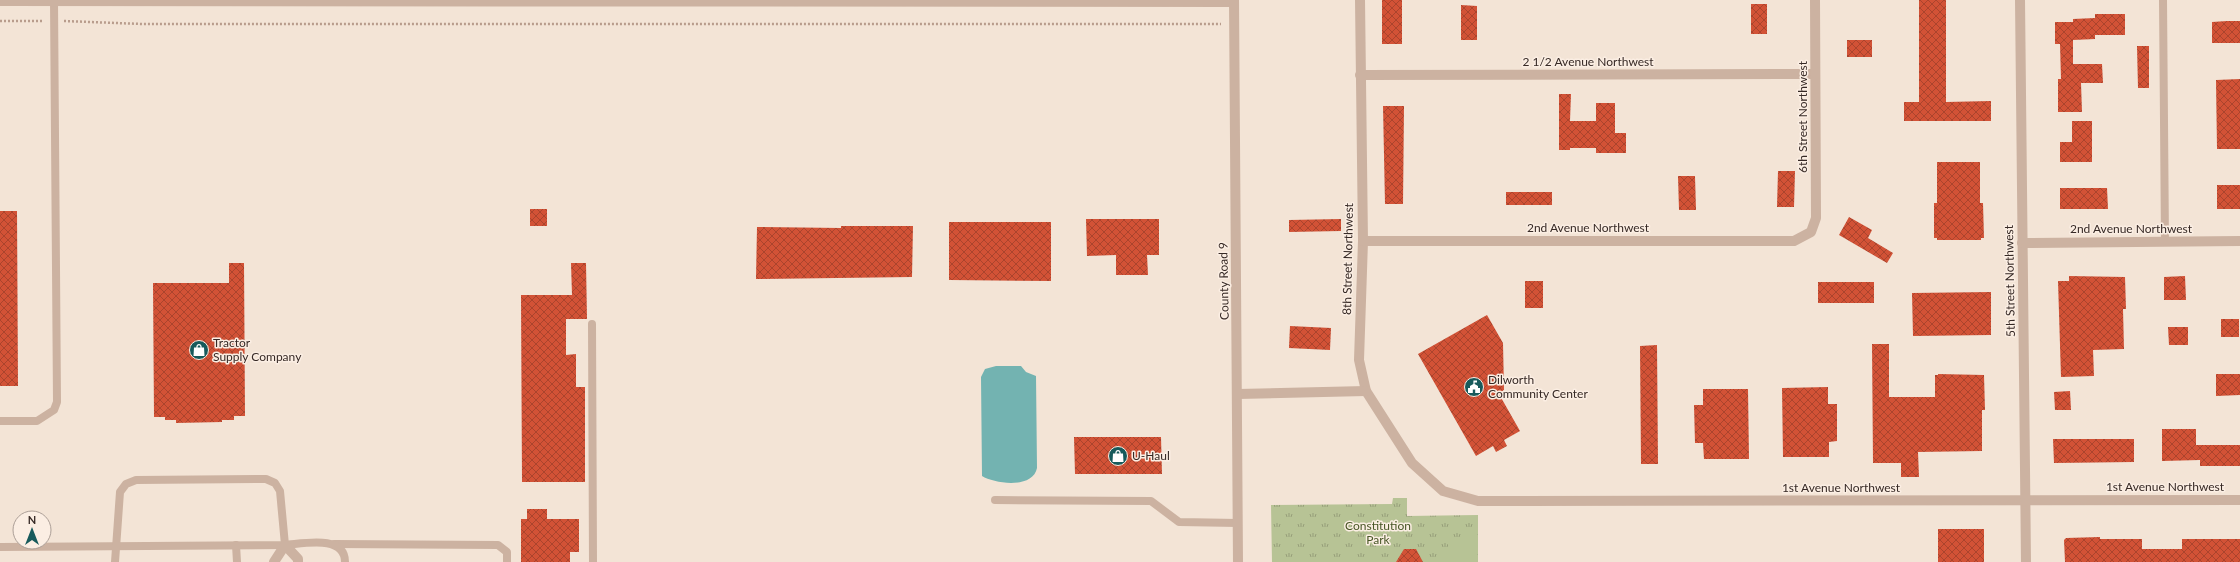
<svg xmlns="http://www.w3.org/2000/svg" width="2240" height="562" viewBox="0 0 2240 562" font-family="Lato,sans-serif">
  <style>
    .park { fill: url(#park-tufts) }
    .pitch { fill: #b7c395 }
    .water { fill: #73b3b1 }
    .building { fill: url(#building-cross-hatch) }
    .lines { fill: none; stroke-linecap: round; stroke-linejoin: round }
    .path { stroke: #b89c8c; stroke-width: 2.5; stroke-dasharray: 2 2; stroke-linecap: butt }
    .service { stroke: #ccb2a1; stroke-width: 8 }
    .minor { stroke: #ccb2a1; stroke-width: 10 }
    .tertiary { stroke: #ccb2a1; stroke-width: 10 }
    .labels { text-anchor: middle; stroke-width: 3; stroke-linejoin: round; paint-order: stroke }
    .street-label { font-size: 12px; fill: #362925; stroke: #fbeee3 }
    .poi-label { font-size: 12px; fill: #362925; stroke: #fbeee3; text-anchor: start }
    .park-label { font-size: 12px; fill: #485626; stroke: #fbeee3 }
  </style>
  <defs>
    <pattern id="park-tufts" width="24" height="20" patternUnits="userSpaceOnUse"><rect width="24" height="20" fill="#b7c395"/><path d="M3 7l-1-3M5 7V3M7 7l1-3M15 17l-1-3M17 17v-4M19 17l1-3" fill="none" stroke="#969e79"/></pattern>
    <pattern id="building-cross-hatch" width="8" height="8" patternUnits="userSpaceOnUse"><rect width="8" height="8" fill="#d25236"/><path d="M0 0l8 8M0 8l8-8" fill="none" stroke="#ab442d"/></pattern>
  </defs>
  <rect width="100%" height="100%" fill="#f3e4d6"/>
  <path class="park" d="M1393,498H1407V516L1478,515V562H1272L1271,505L1392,504Z"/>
  <rect class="pitch" x="1448" y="538" width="26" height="24"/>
  <path class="water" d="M996,366H1021L1026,372L1036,376L1037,468C1033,489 995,484 982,476L981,377L985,369Z"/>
  <g class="building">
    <rect x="1382" y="0" width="20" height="44"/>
    <path d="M1919,0H1946V102L1991,101V121H1904V102H1919Z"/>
    <rect x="1751" y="4" width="16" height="30"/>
    <path d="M1461,5L1477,6V40H1461Z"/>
    <path d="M2095,14H2125V35H2095V39L2073,40V64H2102L2103,83H2081L2082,112H2058V79H2061L2060,44H2055V22H2073V19L2095,18Z"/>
    <path d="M2227,21H2240V43H2212V22Z"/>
    <rect x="1847" y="40" width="25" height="17"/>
    <path d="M2137,46H2149V88H2138Z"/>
    <path d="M2240,79V149H2217L2216,80Z"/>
    <path d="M1559,94H1571L1570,121H1596V103H1615V133H1626V153H1596V148H1570V150H1559Z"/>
    <path d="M1383,106H1404L1403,204H1385Z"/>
    <path d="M2072,121H2092V162H2060V142H2072Z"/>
    <path d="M1937,162H1980V203H1983L1984,238H1981V240H1937V238H1934V203H1937Z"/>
    <path d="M1778,171H1795L1794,207H1777Z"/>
    <path d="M1678,176H1695L1696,210H1679Z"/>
    <rect x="2217" y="185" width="23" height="24"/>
    <path d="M2060,188H2107L2108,209H2060Z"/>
    <rect x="1506" y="192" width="46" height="13"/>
    <rect x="530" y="209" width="17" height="17"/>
    <path d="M0,211H17L18,386H0Z"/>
    <path d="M1849,217L1872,230L1868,238L1893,253L1887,263L1839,235Z"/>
    <path d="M1086,219H1159V255H1147L1148,275H1116V255L1087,256Z"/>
    <path d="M1341,219V231L1289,232V220Z"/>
    <path d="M949,222H1051V281L949,280Z"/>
    <path d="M841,226H913L912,277L756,279L757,227L841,228Z"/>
    <path d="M229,263H244L245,416H234V420H222V422L176,423V420H165V417H154L153,283H229Z"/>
    <path d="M571,263H586L587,319H566V355L576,354V387H585V482H522L521,295H572Z"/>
    <path d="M2069,276L2125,277L2126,309H2123L2124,349L2093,350L2094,376L2061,377L2058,281H2069Z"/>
    <path d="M2185,276L2186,300H2164V277Z"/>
    <rect x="1525" y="281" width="18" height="27"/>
    <rect x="1818" y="282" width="56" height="21"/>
    <path d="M1991,292V335L1913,336L1912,293Z"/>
    <path d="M1487,315L1503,343L1504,390L1499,394L1520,431L1504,440L1507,446L1496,452L1493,446L1476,456L1418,354Z"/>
    <rect x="2221" y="319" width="18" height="18"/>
    <path d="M1290,326L1331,328L1330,350L1289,348Z"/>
    <path d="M2168,327H2188V345H2169Z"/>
    <path d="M1872,344H1889V397H1935V375H1938V374L1984,375L1985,410H1982V451L1918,452L1919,477H1901V463H1873Z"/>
    <path d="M1657,345L1658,464H1641L1640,346Z"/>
    <path d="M2216,374H2240V395L2216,396Z"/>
    <path d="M1828,387V404H1837V441L1829,442V457H1783L1782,388Z"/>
    <path d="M1703,389H1748L1749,459H1704L1703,443H1695L1694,405H1703Z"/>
    <path d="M2070,391L2071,410H2055L2054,392Z"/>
    <path d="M2162,429H2196V445H2240V466H2200V460L2162,461Z"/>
    <path d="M1074,437H1161L1162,474H1075Z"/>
    <path d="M2053,439H2134V462L2054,463Z"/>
    <path d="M527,509H547V519H579V552H570V562H521V519H527Z"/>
    <rect x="1938" y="529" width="46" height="33"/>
    <path d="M2100,537V539H2142V549H2182V539H2240V562H2065L2064,540L2066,538Z"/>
    <path d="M1404,549H1416L1423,562H1396Z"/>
  </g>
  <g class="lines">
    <g class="path">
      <path d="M0,21H43"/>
      <path d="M64,21L142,24H1221"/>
    </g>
    <g class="service">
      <path d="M2163,0L2165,242"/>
      <path d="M592,324L593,562"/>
      <path d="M0,421H37L54,410L57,402L54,1"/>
      <path d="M995,500L1151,501L1179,522L1238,523"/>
      <path d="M334,544L498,545L507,552V562"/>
      <path d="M236,545L237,562"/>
      <path d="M0,547L285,545C302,544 345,534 345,562"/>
      <path d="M115,562L120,492L126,484L136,480L266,479L275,483L280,491L285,545"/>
    </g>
    <g class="minor">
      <path d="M1360,0L1363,241L1359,360L1366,391L1412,463L1443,491L1478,501L2240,500"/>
      <path d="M2020,0L2026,562"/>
      <path d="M0,1L1234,2"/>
      <path d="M1360,75L1815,74"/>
      <path d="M1363,241H1794L1811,232L1816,218L1815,0"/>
      <path d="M2022,243L2240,241"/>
      <path d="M1238,394L1366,391"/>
      <path d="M274,562L285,545L298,559V562"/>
    </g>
    <path class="tertiary" d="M1234,0L1238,562"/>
  </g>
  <defs>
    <symbol id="shop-disc" viewBox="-11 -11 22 22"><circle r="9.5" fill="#175a5b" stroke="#fbeee3"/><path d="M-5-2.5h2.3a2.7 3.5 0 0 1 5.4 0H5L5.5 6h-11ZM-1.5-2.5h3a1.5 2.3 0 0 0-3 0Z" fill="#fff"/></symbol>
    <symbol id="civic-disc" viewBox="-11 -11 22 22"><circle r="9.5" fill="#175a5b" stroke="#fbeee3"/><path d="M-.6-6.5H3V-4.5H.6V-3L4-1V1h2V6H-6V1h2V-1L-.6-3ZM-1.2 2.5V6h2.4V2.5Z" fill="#fff"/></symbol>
  </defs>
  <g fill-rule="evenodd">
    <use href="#shop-disc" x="188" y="339" width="22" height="22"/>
    <use href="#civic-disc" x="1463" y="376" width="22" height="22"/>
    <use href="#shop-disc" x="1107" y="445" width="22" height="22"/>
  </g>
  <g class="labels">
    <g class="street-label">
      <text x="1588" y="66">2 1/2 Avenue Northwest</text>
      <text transform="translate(1803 117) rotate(-90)" y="4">6th Street Northwest</text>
      <text x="1588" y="232">2nd Avenue Northwest</text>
      <text x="2131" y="233">2nd Avenue Northwest</text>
      <text transform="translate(1348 259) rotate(-89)" y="4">8th Street Northwest</text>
      <text transform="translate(1224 281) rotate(-91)" y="4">County Road 9</text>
      <text transform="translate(2010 281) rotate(-91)" y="4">5th Street Northwest</text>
      <text x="2165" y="491">1st Avenue Northwest</text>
      <text x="1841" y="492">1st Avenue Northwest</text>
    </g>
    <g class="poi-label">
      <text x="213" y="347">Tractor<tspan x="213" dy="14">Supply Company</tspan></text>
      <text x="1488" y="384">Dilworth<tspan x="1488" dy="14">Community Center</tspan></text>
      <text x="1132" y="460">U-Haul</text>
    </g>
    <g class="park-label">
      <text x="1378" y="530">Constitution<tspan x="1378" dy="14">Park</tspan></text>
    </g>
  </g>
  <g transform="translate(32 530)"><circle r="19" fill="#fbeee3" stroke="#ac9f97"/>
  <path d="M0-3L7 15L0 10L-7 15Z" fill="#175a5b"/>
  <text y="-6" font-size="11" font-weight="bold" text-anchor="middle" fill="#362925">N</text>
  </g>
</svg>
